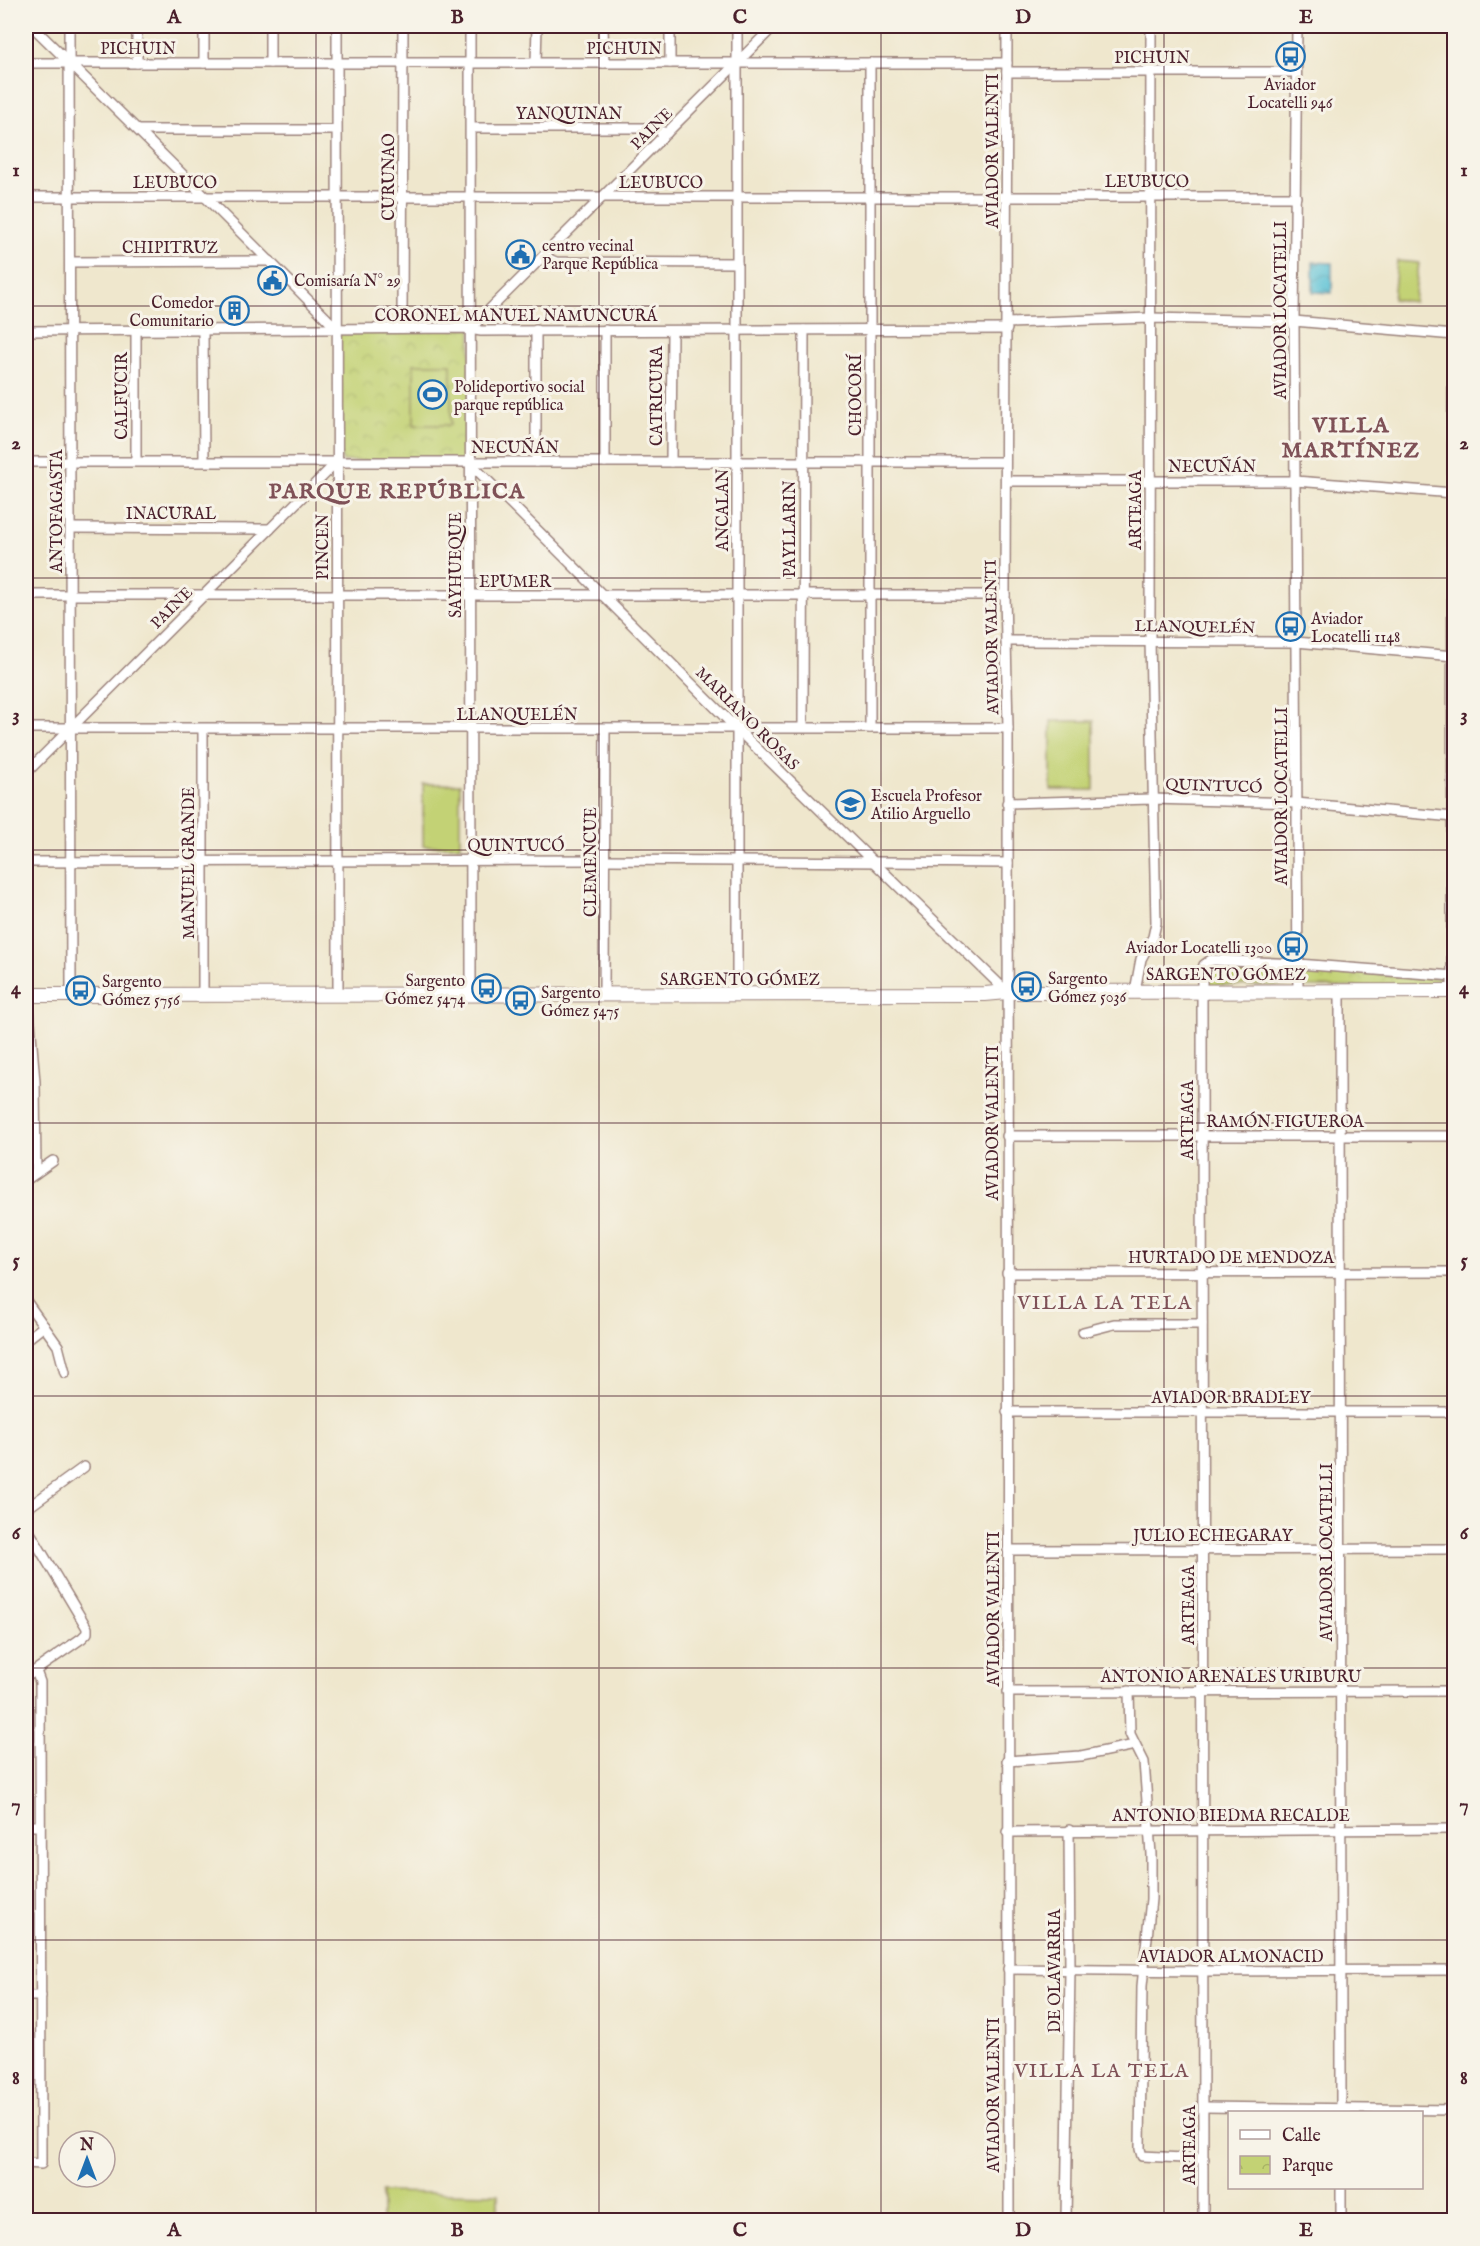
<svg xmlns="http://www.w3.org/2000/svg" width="1480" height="2246" viewBox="0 0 1480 2246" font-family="'IM FELL English',serif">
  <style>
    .park { fill: url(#park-crowns); stroke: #867850; stroke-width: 1.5 }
    .pitch { fill: #c3d274; stroke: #867850; stroke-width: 1.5 }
    .water { fill: url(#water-waves); stroke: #527080; stroke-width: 1.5 }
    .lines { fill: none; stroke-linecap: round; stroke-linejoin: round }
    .minor-casing { stroke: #9c837c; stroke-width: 12 }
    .secondary-casing { stroke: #9c837c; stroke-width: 16 }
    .minor { stroke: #fff; stroke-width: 9 }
    .secondary { stroke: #fff; stroke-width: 14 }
    .grid { fill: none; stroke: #4a1f2b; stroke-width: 1.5; stroke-opacity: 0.55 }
    .labels { text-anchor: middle; stroke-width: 6; stroke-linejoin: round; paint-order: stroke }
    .street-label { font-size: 16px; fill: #4a1f2b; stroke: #f7f3e8 }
    .poi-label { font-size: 16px; fill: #4a1f2b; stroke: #f7f3e8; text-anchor: start }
    .quarter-label { font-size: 20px; letter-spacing: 1.5px; fill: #7f5157; stroke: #f7f3e8 }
    .district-label { font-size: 22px; font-weight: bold; letter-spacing: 1.5px; fill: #7f5157; stroke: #f7f3e8 }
    .neatline { fill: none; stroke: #4a1f2b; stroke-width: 2 }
    .grid-label { font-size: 20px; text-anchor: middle; font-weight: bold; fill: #4a1f2b }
  </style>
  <defs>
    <pattern id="park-crowns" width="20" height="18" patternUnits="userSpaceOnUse" patternTransform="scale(1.5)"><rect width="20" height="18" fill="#c3d274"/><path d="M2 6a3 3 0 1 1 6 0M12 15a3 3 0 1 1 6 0" fill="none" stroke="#a9b465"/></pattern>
    <pattern id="water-waves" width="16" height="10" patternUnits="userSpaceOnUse" patternTransform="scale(1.5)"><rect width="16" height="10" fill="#59c1d6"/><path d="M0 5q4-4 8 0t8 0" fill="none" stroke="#4fa5b8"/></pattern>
  </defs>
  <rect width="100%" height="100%" fill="#f7f3e8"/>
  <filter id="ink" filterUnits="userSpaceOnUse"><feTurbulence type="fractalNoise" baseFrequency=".0167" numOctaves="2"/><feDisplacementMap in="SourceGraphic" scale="12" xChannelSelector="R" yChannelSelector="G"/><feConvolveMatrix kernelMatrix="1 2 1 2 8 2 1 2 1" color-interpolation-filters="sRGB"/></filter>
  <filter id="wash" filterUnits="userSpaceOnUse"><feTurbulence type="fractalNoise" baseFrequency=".008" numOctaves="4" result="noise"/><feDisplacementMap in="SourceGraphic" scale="24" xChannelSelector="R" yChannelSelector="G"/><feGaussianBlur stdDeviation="1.35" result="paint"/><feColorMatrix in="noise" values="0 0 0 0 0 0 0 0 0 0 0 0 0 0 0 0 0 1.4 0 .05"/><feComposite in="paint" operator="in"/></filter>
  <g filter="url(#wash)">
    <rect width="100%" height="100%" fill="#efe7cd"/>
    <g class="park">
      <path d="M471,328L469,462L343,461L339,452L337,329Z"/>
      <path d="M1215,966L1294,967L1292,986L1205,985L1208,971Z"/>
      <path d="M1302,968L1449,979L1447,988L1304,987Z"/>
    </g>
    <g class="pitch">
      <path d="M1397,261L1419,263L1414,302L1393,299Z"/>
      <rect x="414" y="364" width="37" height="61"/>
      <rect x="1051" y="721" width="43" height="69"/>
      <rect x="423" y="784" width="37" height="62"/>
      <path d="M382,2192L498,2194V2220H382Z"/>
    </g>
    <path class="water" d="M1313,262L1332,263V293L1313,292Z"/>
  </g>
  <g filter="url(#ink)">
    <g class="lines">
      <defs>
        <g id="minor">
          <path d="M32,26C134,126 236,227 337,329"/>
          <path d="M69,26L71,996"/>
          <path d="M204,26V63"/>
          <path d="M337,26L338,996"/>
          <path d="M470,26L471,995"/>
          <path d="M603,26L604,63"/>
          <path d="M670,26V63"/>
          <path d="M737,26V995"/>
          <path d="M1007,26L1005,595L1008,728L1009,2220"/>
          <path d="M1297,26L1294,321L1298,991"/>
          <path d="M536,62L537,26"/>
          <path d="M26,63H1007"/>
          <path d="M137,63V26"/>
          <path d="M270,63V26"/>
          <path d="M870,63V728"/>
          <path d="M1007,72H1296"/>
          <path d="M471,128H651L667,133"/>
          <path d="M140,130H336"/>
          <path d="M26,197H1296"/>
          <path d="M544,257L556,262L737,263"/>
          <path d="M71,262L270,261"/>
          <path d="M1007,323L1150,318L1294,321L1454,335"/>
          <path d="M402,328L403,26"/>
          <path d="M471,328L774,26"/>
          <path d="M203,330L204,461"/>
          <path d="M536,330V462"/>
          <path d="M26,331L464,328L481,331L1007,329"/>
          <path d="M136,461V330"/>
          <path d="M26,462H1005"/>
          <path d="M469,462L736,728L1007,992"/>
          <path d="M605,462V330"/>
          <path d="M671,462L672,331"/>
          <path d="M1006,481H1295L1454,493"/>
          <path d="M71,528L270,529"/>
          <path d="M26,595H1005"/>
          <path d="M1006,641L1296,642L1454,656"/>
          <path d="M803,727L804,330"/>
          <path d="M26,728H1008"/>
          <path d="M203,729V996"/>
          <path d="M26,773L337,462"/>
          <path d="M1007,803L1152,799L1296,803L1454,817"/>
          <path d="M26,862L606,860L1008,863"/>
          <path d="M1135,991L1141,959L1153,937L1156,923L1150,640L1151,26"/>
          <path d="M1340,991L1341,2112"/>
          <path d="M1452,991L1453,335"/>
          <path d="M604,995L605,729"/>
          <path d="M29,1009L35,1082L36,1173"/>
          <path d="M1007,1136H1454"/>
          <path d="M26,1180L53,1161"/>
          <path d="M1007,1273L1454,1272"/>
          <path d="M26,1301L58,1346L65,1373"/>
          <path d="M1083,1332L1114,1324H1202"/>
          <path d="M26,1340L44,1326"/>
          <path d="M1007,1412H1454"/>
          <path d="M26,1509L84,1467"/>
          <path d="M26,1526L87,1628V1633L82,1638L26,1677"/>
          <path d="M1008,1550L1454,1549"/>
          <path d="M1129,1691L1130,1734L1144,1762L1151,1854V1899L1142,1986L1140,2149L1142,2156L1204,2159"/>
          <path d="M1008,1692L1454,1691"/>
          <path d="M1007,1761L1081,1756L1135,1745"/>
          <path d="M26,1826H40"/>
          <path d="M1007,1832L1454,1829"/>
          <path d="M1008,1969L1203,1971L1454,1970"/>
          <path d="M26,1996H41"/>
          <path d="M1204,2107L1454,2110"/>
          <path d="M26,2163L41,2164L40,1682L36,1671"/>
          <path d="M1066,2220L1070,1970L1069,1830"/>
          <path d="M1203,2220L1202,971L1204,965L1211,960L1298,964L1454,976"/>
          <path d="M1341,2220V2188"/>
        </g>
        <path id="secondary" d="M26,995L985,994L1007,992L1454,991"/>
      </defs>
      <use href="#minor" class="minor-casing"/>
      <use href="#secondary" class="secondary-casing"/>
      <use href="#minor" class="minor"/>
      <use href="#secondary" class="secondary"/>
    </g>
  </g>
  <path class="grid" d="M316,26V2220M599,26V2220M881,26V2220M1164,26V2220M26,306H1454M26,578H1454M26,850H1454M26,1123H1454M26,1396H1454M26,1668H1454M26,1940H1454"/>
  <defs>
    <symbol id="bus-ring" viewBox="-11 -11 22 22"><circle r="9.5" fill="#f7f3e8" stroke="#1f6fb2" stroke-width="1.5"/><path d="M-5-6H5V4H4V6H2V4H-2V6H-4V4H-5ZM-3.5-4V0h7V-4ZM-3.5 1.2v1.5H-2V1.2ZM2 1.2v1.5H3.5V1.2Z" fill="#1f6fb2"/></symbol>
    <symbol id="civic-ring" viewBox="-11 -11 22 22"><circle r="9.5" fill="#f7f3e8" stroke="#1f6fb2" stroke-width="1.5"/><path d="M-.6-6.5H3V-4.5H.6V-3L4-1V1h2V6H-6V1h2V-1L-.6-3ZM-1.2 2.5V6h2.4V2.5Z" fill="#1f6fb2"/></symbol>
    <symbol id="building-ring" viewBox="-11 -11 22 22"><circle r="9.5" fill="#f7f3e8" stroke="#1f6fb2" stroke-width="1.5"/><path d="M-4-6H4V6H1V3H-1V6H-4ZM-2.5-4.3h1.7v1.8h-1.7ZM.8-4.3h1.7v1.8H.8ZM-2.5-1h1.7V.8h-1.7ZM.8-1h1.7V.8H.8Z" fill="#1f6fb2"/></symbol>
    <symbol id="stadium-ring" viewBox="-11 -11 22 22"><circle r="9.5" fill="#f7f3e8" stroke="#1f6fb2" stroke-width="1.5"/><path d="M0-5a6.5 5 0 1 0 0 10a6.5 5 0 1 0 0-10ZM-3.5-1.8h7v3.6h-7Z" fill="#1f6fb2"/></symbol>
    <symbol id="school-ring" viewBox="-11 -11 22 22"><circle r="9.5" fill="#f7f3e8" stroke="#1f6fb2" stroke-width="1.5"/><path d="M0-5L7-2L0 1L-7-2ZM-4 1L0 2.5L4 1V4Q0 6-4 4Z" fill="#1f6fb2"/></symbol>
  </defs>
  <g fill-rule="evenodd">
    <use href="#bus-ring" x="1274" y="40" width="33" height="33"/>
    <use href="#civic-ring" x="504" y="238" width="33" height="33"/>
    <use href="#civic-ring" x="256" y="264" width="33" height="33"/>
    <use href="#building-ring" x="218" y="294" width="33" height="33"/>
    <use href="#stadium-ring" x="416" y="378" width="33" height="33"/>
    <use href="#bus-ring" x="1274" y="610" width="33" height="33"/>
    <use href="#school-ring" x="834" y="788" width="33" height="33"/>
    <use href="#bus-ring" x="1276" y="930" width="33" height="33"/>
    <use href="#bus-ring" x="1010" y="970" width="33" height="33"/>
    <use href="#bus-ring" x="470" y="972" width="33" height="33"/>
    <use href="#bus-ring" x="64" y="974" width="33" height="33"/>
    <use href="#bus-ring" x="504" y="984" width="33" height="33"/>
  </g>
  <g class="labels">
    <g class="street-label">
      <text x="138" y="54">PICHUIN</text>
      <text x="624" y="54">PICHUIN</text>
      <text x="1152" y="63">PICHUIN</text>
      <text x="569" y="119">YANQUINAN</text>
      <text transform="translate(651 128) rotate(-45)" y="6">PAINE</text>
      <text transform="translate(992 151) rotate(-90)" y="6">AVIADOR VALENTI</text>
      <text transform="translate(388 177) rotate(-90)" y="6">CURUNAO</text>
      <text x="1147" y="187">LEUBUCO</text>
      <text x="175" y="188">LEUBUCO</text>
      <text x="661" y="188">LEUBUCO</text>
      <text x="170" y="253">CHIPITRUZ</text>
      <text transform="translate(1280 310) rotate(-90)" y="6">AVIADOR LOCATELLI</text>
      <text x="516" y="321">CORONEL MANUEL NAMUNCURÁ</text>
      <text transform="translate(855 395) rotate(-90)" y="6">CHOCORÍ</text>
      <text transform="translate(121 396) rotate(-90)" y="6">CALFUCIR</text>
      <text transform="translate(656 396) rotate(-90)" y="6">CATRICURA</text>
      <text x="515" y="453">NECUÑÁN</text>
      <text x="1212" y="472">NECUÑÁN</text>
      <text transform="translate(722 510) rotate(-90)" y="6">ANCALAN</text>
      <text transform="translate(1135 510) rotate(-90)" y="6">ARTEAGA</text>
      <text transform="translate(56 511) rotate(-90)" y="6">ANTOFAGASTA</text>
      <text x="171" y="519">INACURAL</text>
      <text transform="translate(789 529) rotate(-90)" y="6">PAYLLARIN</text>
      <text transform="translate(322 547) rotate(-90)" y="6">PINCEN</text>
      <text transform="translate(455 565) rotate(-90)" y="6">SAYHUEQUE</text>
      <text x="515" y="587">EPUMER</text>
      <text transform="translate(171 607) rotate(-45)" y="6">PAINE</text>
      <text transform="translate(1195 626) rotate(1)" y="6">LLANQUELÉN</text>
      <text transform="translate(991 637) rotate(-91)" y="6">AVIADOR VALENTI</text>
      <text x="517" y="720">LLANQUELÉN</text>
      <text transform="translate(748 718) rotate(45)" y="6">MARIANO ROSAS</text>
      <text transform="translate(1214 785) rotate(2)" y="6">QUINTUCÓ</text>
      <text transform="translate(1281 796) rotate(-90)" y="6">AVIADOR LOCATELLI</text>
      <text x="516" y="851">QUINTUCÓ</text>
      <text transform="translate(590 862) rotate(-90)" y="6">CLEMENCUE</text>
      <text transform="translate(188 863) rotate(-90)" y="6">MANUEL GRANDE</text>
      <text x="1226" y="980">SARGENTO GÓMEZ</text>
      <text x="740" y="985">SARGENTO GÓMEZ</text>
      <text transform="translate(1187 1120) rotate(-90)" y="6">ARTEAGA</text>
      <text x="1285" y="1127">RAMÓN FIGUEROA</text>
      <text transform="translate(992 1123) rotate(-90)" y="6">AVIADOR VALENTI</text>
      <text x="1231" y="1263">HURTADO DE MENDOZA</text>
      <text x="1231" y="1403">AVIADOR BRADLEY</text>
      <text x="1213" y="1541">JULIO ECHEGARAY</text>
      <text transform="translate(1326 1552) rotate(-90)" y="6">AVIADOR LOCATELLI</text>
      <text transform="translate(1188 1605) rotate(-90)" y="6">ARTEAGA</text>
      <text transform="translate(993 1609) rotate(-90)" y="6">AVIADOR VALENTI</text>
      <text x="1231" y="1682">ANTONIO ARENALES URIBURU</text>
      <text x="1231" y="1821">ANTONIO BIEDMA RECALDE</text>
      <text x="1231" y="1962">AVIADOR ALMONACID</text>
      <text transform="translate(1054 1971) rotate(-90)" y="6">DE OLAVARRIA</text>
      <text transform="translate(993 2095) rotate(-90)" y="6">AVIADOR VALENTI</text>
      <text transform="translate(1189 2145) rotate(-90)" y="6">ARTEAGA</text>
    </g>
    <g class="poi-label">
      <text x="1290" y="90" text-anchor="middle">Aviador<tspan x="1290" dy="18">Locatelli 946</tspan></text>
      <text x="542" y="251">centro vecinal<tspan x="542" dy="18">Parque República</tspan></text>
      <text x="294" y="286">Comisaría N° 29</text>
      <text x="214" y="308" text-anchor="end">Comedor<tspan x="214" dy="18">Comunitario</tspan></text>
      <text x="454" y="392">Polideportivo social<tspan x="454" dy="18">parque república</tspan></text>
      <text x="1311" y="624">Aviador<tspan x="1311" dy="18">Locatelli 1148</tspan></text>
      <text x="871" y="801">Escuela Profesor<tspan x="871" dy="18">Atilio Arguello</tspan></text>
      <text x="1272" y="953" text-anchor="end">Aviador Locatelli 1300</text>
      <text x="1048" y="984">Sargento<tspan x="1048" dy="18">Gómez 5036</tspan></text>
      <text x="465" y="986" text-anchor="end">Sargento<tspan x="465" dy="18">Gómez 5474</tspan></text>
      <text x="102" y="987">Sargento<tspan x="102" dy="18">Gómez 5756</tspan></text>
      <text x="541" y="998">Sargento<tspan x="541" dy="18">Gómez 5475</tspan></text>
    </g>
    <g class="quarter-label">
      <text x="1105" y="1309">VILLA LA TELA</text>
      <text x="1102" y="2077">VILLA LA TELA</text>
    </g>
    <g class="district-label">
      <text x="1351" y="432">VILLA<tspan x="1351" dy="25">MARTÍNEZ</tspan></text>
      <text x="397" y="498">PARQUE REPÚBLICA</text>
    </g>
  </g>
  <rect width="1480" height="2246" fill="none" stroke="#f7f3e8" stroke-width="66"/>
  <rect x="1228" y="2111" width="195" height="78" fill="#f7f3e8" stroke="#b29e9c" stroke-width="1.5"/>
  <rect x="1240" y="2130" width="30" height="9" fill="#ffffff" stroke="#b29e9c" stroke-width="1.5"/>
  <text x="1282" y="2141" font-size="18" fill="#4a1f2b">Calle</text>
  <rect x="1240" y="2156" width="30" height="18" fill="url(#park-crowns)" stroke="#b29e9c" stroke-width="1.5"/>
  <text x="1282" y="2171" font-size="18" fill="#4a1f2b">Parque</text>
  <g transform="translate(87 2159)"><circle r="28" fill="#f7f3e8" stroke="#b29e9c" stroke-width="1.5"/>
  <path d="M0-4.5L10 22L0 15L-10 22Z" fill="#1f6fb2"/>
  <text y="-9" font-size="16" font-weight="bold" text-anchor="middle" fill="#4a1f2b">N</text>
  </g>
  <rect x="33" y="33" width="1414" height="2180" class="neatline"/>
  <g class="grid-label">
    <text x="174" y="23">A</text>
    <text x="457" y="23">B</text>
    <text x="740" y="23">C</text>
    <text x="1023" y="23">D</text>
    <text x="1306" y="23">E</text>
    <text x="16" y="176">1</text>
    <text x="1464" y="176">1</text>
    <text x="16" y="449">2</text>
    <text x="1464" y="449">2</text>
    <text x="16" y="721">3</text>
    <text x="1464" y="721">3</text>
    <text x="16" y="994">4</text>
    <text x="1464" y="994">4</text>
    <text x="16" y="1266">5</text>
    <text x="1464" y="1266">5</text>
    <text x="16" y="1539">6</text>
    <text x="1464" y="1539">6</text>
    <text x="16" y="1811">7</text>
    <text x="1464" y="1811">7</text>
    <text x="16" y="2084">8</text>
    <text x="1464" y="2084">8</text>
    <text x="174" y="2236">A</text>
    <text x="457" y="2236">B</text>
    <text x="740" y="2236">C</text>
    <text x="1023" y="2236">D</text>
    <text x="1306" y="2236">E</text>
  </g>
</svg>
